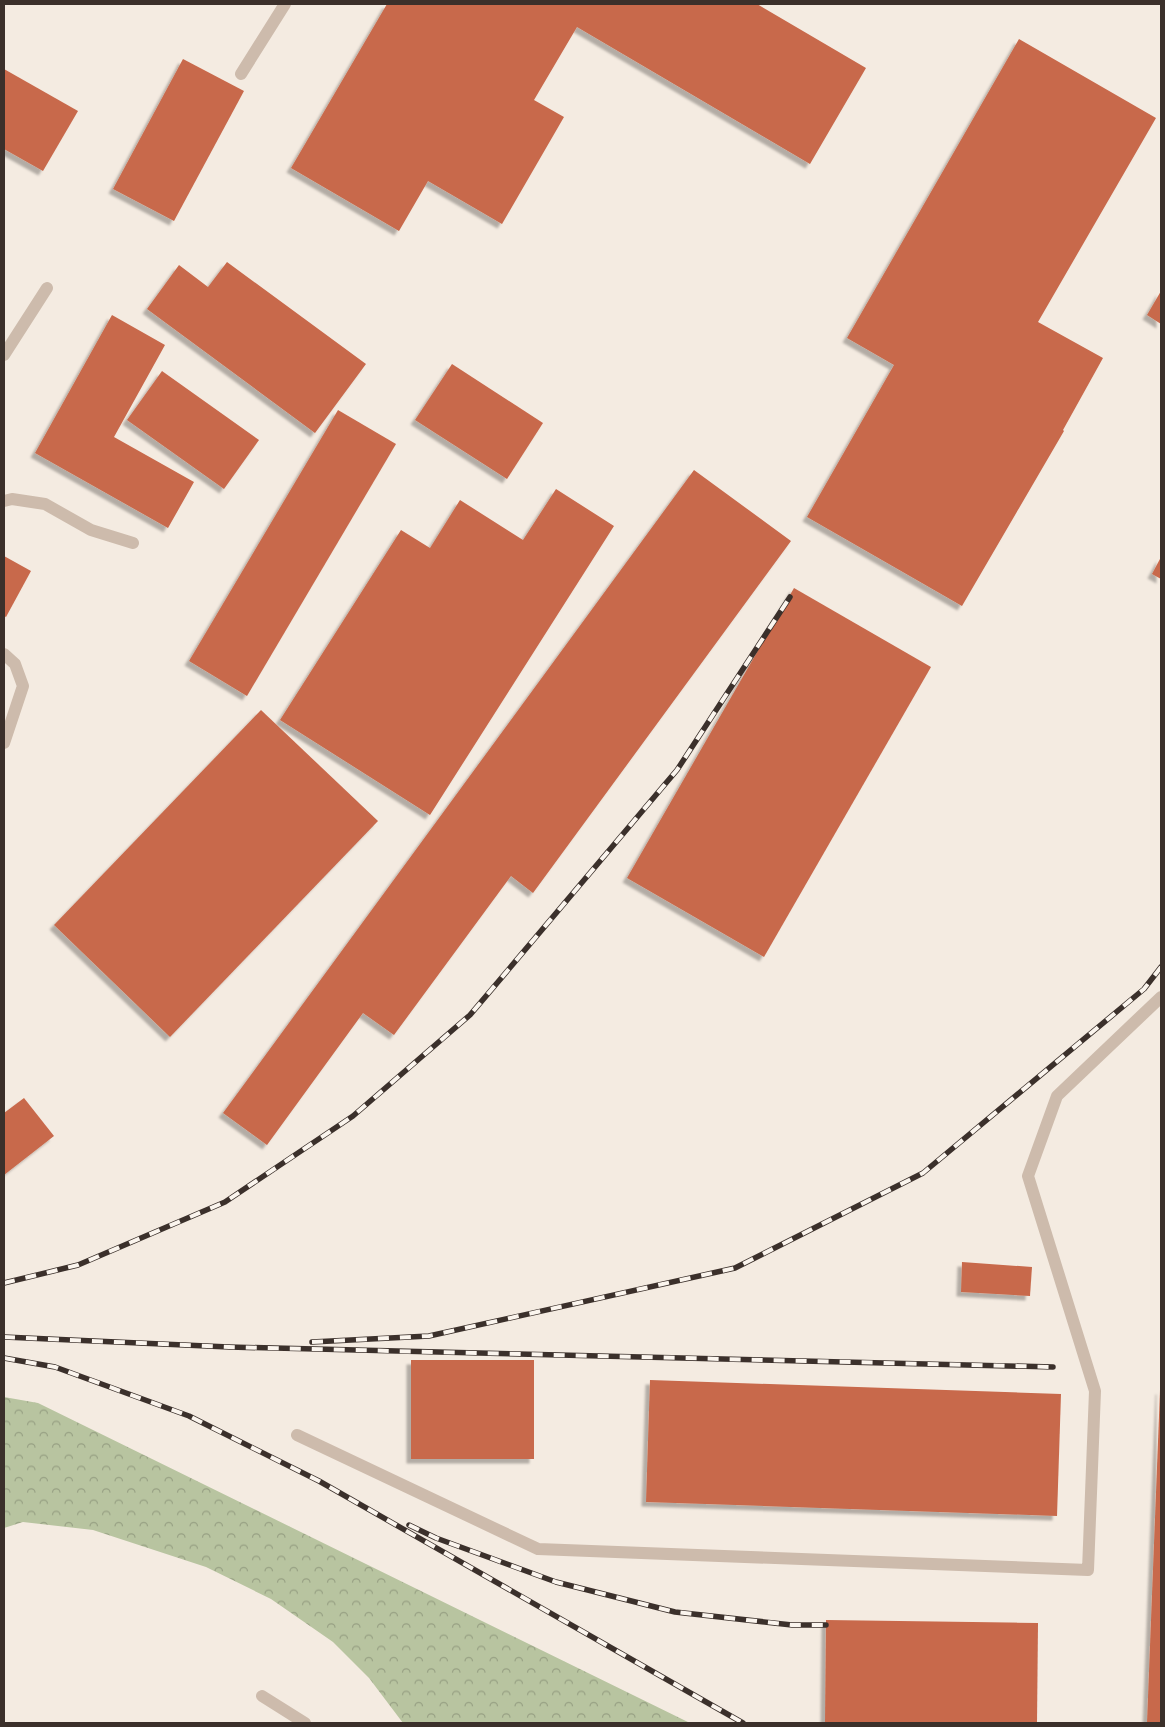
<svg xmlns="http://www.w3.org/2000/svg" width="1165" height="1727" viewBox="0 0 1165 1727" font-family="'IBM Plex Sans',sans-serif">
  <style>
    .forest { fill: url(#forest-crowns) }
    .building { fill: #c8694b; filter: url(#shadow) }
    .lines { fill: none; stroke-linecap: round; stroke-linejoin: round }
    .minor { stroke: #cdbbac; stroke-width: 12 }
    .rail-casing { stroke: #3b302b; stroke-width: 5.5 }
    .rail { stroke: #fbf5ee; stroke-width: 4; stroke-dasharray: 11; stroke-linecap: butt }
  </style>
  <defs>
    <pattern id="forest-crowns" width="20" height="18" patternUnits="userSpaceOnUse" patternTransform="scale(1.25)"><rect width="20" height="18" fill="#b8c4a0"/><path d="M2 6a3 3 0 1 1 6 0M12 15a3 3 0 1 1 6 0" fill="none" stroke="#97a083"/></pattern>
    <filter id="shadow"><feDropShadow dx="-4.5" dy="4.5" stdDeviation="1" flood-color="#0004"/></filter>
  </defs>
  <rect width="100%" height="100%" fill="#f4ebe1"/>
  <path class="forest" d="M4,1397L38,1403L690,1723H403L369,1678L333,1642L271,1599L206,1567L93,1530L23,1522L4,1528Z"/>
  <g class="building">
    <path d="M387,4H757L866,68L810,164L577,27L534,100L564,117L502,224L428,181L399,231L291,168Z"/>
    <path d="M1019,39L1156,118L1038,322L1103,358L1063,430L1064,431L962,606L807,517L894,365L847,338Z"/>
    <path d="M183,59L244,91L174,221L113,189Z"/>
    <path d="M4,69L78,111L43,171L4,149Z"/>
    <path d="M227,262L366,364L315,433L147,309L179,265L208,287Z"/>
    <path d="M1161,291V324L1147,315Z"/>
    <path d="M112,315L165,345L114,437L194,482L168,528L35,453Z"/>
    <path d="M452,364L543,423L507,479L415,420Z"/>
    <path d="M162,371L259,440L224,489L127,420Z"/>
    <path d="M338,410L396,444L247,696L189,661Z"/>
    <path d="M694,470L791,541L533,893L511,876L394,1035L363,1013L267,1145L223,1113Z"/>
    <path d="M556,489L614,526L430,815L280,720L401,530L430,548L460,500L523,540Z"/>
    <path d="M4,556L31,571L6,617L4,616Z"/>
    <path d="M1161,557V579L1152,574Z"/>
    <path d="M794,588L931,667L764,957L627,878Z"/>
    <path d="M261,710L378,821L170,1037L54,925Z"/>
    <path d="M24,1098L54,1136L4,1175V1113Z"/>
    <path d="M962,1262L1032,1267L1030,1296L961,1292Z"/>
    <rect x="411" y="1360" width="123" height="99"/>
    <path d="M650,1380L1061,1394L1057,1516L646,1502Z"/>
    <path d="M1160,1390H1161V1723H1147Z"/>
    <path d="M826,1620L1038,1623L1037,1723H825Z"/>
  </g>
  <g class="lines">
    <g class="minor">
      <path d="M241,74L285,4"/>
      <path d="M4,355L47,288"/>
      <path d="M4,501L12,499L45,504L91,530L133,543"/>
      <path d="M4,654L15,664L23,686L4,743"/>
      <path d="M297,1435L538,1549L1088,1570L1095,1391L1028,1176L1057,1096L1161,997"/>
      <path d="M262,1696L305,1723"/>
    </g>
    <defs>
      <g id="rail">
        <path d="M4,1283L78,1265L225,1202L353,1116L470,1015L677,770L790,597"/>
        <path d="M4,1337L229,1347L1053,1367"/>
        <path d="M312,1342L429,1336L735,1268L923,1173L1144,989L1161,967"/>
        <path d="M4,1358L55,1367L189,1416L319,1481L743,1723"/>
        <path d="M409,1525L436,1538L556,1582L675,1612L792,1625H826"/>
      </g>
    </defs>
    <use href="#rail" class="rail-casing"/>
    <use href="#rail" class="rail"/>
  </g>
  <rect width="1165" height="1727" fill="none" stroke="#3b302b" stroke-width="10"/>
</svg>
